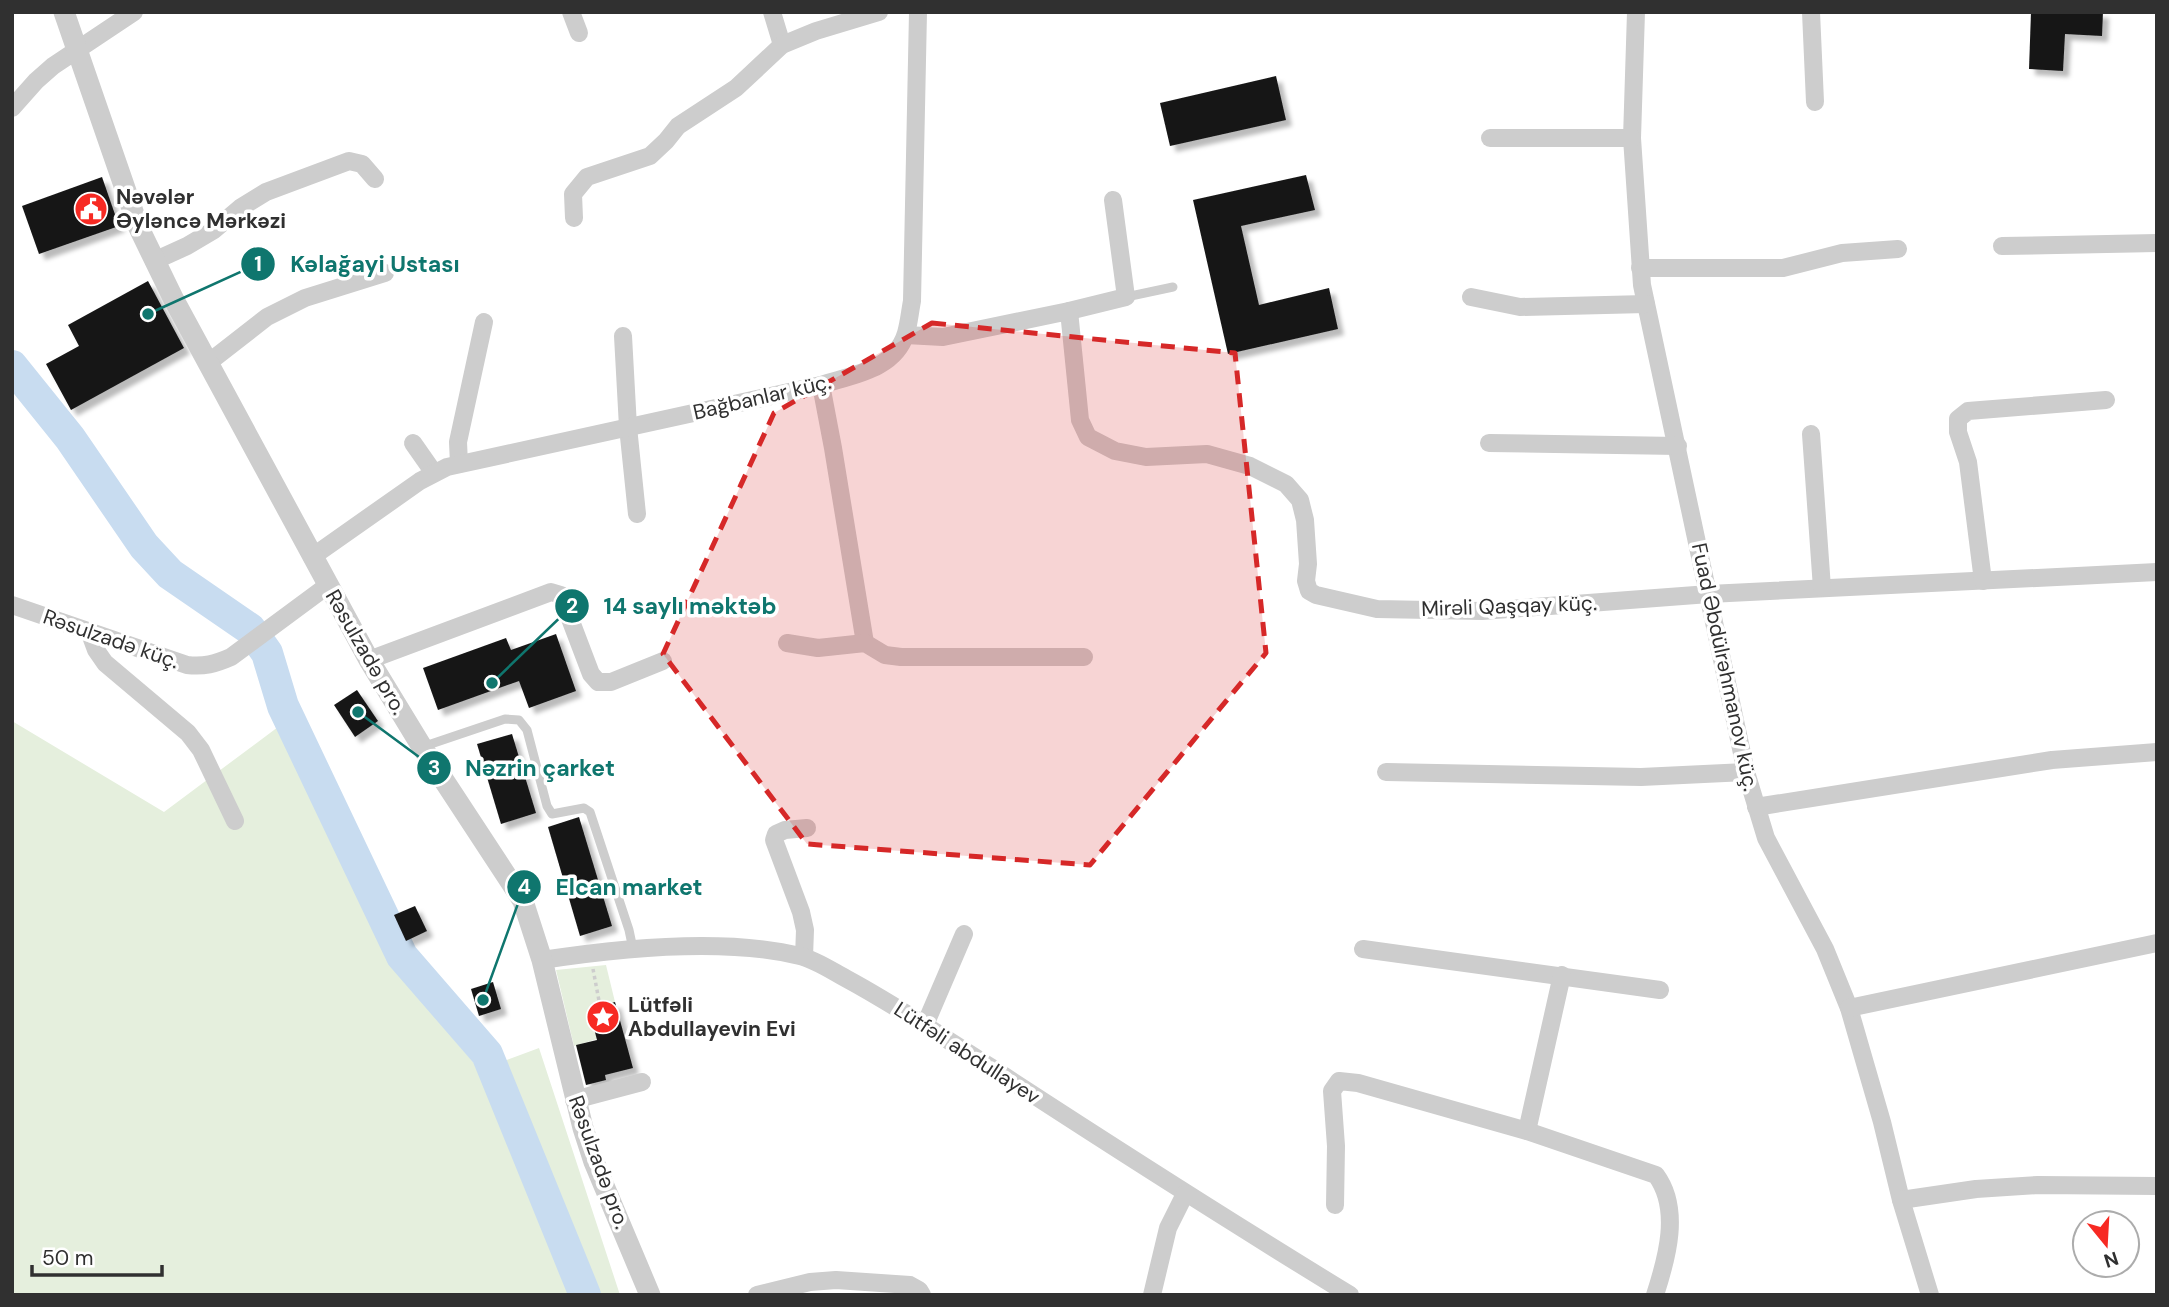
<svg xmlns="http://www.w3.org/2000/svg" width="2169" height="1307" viewBox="0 0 2169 1307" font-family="'DM Sans',sans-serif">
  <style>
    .green { fill: #e5efdd }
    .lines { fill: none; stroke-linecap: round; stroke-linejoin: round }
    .river { stroke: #c8dcf0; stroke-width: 32 }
    .building { fill: #171717; filter: url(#shadow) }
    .path { stroke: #cdcdcd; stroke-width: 3.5; stroke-dasharray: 3.5 3.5; stroke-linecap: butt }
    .service { stroke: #cdcdcd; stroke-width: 9 }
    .minor { stroke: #cdcdcd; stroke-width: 18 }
    .tertiary { stroke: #cdcdcd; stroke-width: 21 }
    .marked { fill: #d62828; fill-opacity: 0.2; stroke: #d62828; stroke-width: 5; stroke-dasharray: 14 9; stroke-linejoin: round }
    .labels { text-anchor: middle; stroke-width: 7; stroke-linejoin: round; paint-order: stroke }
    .poi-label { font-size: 21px; font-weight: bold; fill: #303030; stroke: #fff; text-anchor: start }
    .street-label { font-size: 21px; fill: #303030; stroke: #fff }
    .leader { fill: none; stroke: #0f766e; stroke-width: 2.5 }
    .callout-dot { fill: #0f766e; stroke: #fff; stroke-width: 2.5 }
    .mark-label { font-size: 21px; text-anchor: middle; font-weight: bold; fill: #fff }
    .callout-label { font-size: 23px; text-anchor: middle; font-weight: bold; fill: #0f766e; stroke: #fff; stroke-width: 7; stroke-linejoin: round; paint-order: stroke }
  </style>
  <defs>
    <filter id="shadow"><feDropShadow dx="6" dy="6" stdDeviation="2" flood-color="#0004"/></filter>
  </defs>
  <rect width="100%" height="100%" fill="#fff"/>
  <g class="green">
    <path d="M12,721L164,812L278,727L388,962L480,1070L539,1048L620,1295H12Z"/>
    <path d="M606,965L615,1002L589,1009L597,1039L574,1046L556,970Z"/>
  </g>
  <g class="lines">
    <path class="river" d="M12,366L70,438L144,546L170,574L250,629L267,653L283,706L402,956L487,1054L585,1295"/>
  </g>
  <g class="building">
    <path d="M2031,12H2103L2102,36L2065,34L2063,71L2029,69Z"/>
    <path d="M1276,76L1286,120L1170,146L1160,103Z"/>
    <path d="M1306,175L1315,210L1241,226L1259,305L1329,288L1338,329L1228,354L1193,200Z"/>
    <path d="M102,177L119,226L39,254L22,206Z"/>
    <path d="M148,281L184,348L71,410L46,364L79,346L68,325Z"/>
    <path d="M556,634L576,691L529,708L519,681L438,710L423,668L506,638L511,650Z"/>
    <path d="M357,690L378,721L355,737L334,705Z"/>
    <path d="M512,734L536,813L501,824L477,744Z"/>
    <path d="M579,817L612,926L580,936L548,827Z"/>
    <path d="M415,906L427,931L406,941L394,915Z"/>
    <path d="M493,982L501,1009L479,1016L471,989Z"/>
    <path d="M615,1002L633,1068L605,1075L606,1080L586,1085L576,1045L597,1040L589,1009Z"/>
  </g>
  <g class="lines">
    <path class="path" d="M593,969L600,1006"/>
    <g class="service">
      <path d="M1126,297L1173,287"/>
      <path d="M422,747L505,719L519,720L527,730L547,806L552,814L584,808L590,812L629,930L633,949"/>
    </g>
    <g class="minor">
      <path d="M571,12L579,33"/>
      <path d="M772,12L782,45"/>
      <path d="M1636,12L1632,138L1642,285L1746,772L1766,838L1825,949L1849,1008L1882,1122L1901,1200L1930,1295"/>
      <path d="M1811,12L1815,102"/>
      <path d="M12,108L36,81L53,66L134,12"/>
      <path d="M1490,138H1632"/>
      <path d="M574,218L573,194L587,177L650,156L666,141L678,126L736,88L782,45L816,31L879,12"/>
      <path d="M2002,246L2157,243"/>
      <path d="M154,261L187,246L214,230L240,208L266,192L349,161L362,164L375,179"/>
      <path d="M1640,268H1783L1842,253L1898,249"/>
      <path d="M1471,297L1520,307L1646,304"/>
      <path d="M1069,311L1126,297L1113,200"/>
      <path d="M906,335L943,337L1069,311L1080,420L1088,437L1115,451L1146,457L1207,454L1250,466L1286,484L1300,500L1305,520L1308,564L1306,581L1309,591L1316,595L1377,609L1482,611L1709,594L2157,572"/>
      <path d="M623,336L628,427L637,514"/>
      <path d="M208,363L267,317L305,298L385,273"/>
      <path d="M821,385L833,448L865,643"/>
      <path d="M1811,434L1822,588"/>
      <path d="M413,443L434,473"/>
      <path d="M1489,443L1678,446"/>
      <path d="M459,464L458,442L484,322"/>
      <path d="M312,557L420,481L447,467L821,385C852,375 895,370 906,333C909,323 910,311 912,301L918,12"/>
      <path d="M1983,581L1968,462L1958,432V419L1968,411L2106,400"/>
      <path d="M12,605L187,665C204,667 215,664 231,657L327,586"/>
      <path d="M89,631L96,650L105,663L188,733L201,750L235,821"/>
      <path d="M787,643L818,648L865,643L885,655L901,657H1084"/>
      <path d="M369,660L551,592L561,595L591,674L598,682H611L663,661"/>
      <path d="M1386,772L1641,777L1746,772"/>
      <path d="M1756,807L2052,760L2157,752"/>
      <path d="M1363,949L1660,990"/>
      <path d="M804,957L805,930L801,912L774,840L776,834L785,830L807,828"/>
      <path d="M542,960C620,948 723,937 800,956C816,960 832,971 847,979C897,1006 944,1038 992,1068C1110,1145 1229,1221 1350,1295"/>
      <path d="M1849,1008L2157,943"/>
      <path d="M925,1025L964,934"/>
      <path d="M574,1100L642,1082"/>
      <path d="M1527,1131L1562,975"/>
      <path d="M1901,1200L1976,1189L2038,1185L2157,1186"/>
      <path d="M1335,1205L1336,1146L1332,1091L1339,1081L1358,1083L1527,1131L1656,1175C1681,1209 1667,1258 1655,1295"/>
      <path d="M757,1295L810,1282L836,1280L910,1285L919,1290L922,1295"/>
      <path d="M1152,1295L1168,1228L1185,1194"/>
    </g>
    <path class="tertiary" d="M64,12L138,226L174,300L369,660L422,747L523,901L542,960L583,1128L594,1162L650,1295"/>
  </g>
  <path class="marked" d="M932,323L1235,353L1266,653L1090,865L807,844L663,654L774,413Z"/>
  <defs>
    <symbol id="civic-disc" viewBox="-11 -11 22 22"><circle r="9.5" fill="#f72a23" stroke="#fff"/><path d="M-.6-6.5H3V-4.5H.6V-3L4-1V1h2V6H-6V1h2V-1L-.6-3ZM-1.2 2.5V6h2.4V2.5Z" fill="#fff"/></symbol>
    <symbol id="sight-disc" viewBox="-11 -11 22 22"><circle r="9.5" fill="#f72a23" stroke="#fff"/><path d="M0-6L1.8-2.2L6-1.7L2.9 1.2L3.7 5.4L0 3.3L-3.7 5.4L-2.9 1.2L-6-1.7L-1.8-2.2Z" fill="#fff"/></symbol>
  </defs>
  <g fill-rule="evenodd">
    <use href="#civic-disc" x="72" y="190" width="38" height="38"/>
    <use href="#sight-disc" x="584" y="998" width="38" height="38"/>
  </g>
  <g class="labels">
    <g class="poi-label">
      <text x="116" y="204">Nəvələr<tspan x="116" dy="24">Əyləncə Mərkəzi</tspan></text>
      <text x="628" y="1012">Lütfəli<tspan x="628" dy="24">Abdullayevin Evi</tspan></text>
    </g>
    <g class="street-label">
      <text transform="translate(762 397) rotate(-13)" y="7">Bağbanlar küç.</text>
      <text transform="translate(1509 606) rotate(-2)" y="7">Mirəli Qaşqay küç.</text>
      <text transform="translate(111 639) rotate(19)" y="7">Rəsulzadə küç.</text>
      <text transform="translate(366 652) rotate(60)" y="7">Rəsulzadə pro.</text>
      <text transform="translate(1725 667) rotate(78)" y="7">Fuad Əbdülrəhmanov küç.</text>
      <text transform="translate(967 1053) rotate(33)" y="7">Lütfəli abdullayev</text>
      <text transform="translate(599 1162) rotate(70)" y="7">Rəsulzadə pro.</text>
    </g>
  </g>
  <path class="leader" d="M148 314L258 264M492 683L572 606M358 712L434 768M483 1000L524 887"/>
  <g class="callout-dot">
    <circle cx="148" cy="314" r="7"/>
    <circle cx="492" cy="683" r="7"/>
    <circle cx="358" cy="712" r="7"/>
    <circle cx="483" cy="1000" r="7"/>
    <circle cx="258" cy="264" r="18"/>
    <circle cx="572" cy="606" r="18"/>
    <circle cx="434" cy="768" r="18"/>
    <circle cx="524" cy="887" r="18"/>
  </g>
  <g class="mark-label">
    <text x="258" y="271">1</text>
    <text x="572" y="613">2</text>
    <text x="434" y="775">3</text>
    <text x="524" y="894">4</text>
  </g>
  <g class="callout-label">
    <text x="375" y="272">Kəlağayi Ustası</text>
    <text x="690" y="614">14 saylı məktəb</text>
    <text x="540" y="776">Nəzrin çarket</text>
    <text x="629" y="895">Elcan market</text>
  </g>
  <rect width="2169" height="1307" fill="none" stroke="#303030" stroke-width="28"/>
  <g transform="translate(2106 1244) rotate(162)"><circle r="33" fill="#ffffff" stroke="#acacac" stroke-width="2"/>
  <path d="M0-5L12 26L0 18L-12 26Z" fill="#f72a23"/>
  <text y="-10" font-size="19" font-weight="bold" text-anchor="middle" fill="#303030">N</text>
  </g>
  <path d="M32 1265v10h130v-10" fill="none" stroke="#303030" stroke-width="3.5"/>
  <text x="42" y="1265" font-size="21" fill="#303030" stroke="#ffffff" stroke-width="5" paint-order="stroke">50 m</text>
</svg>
